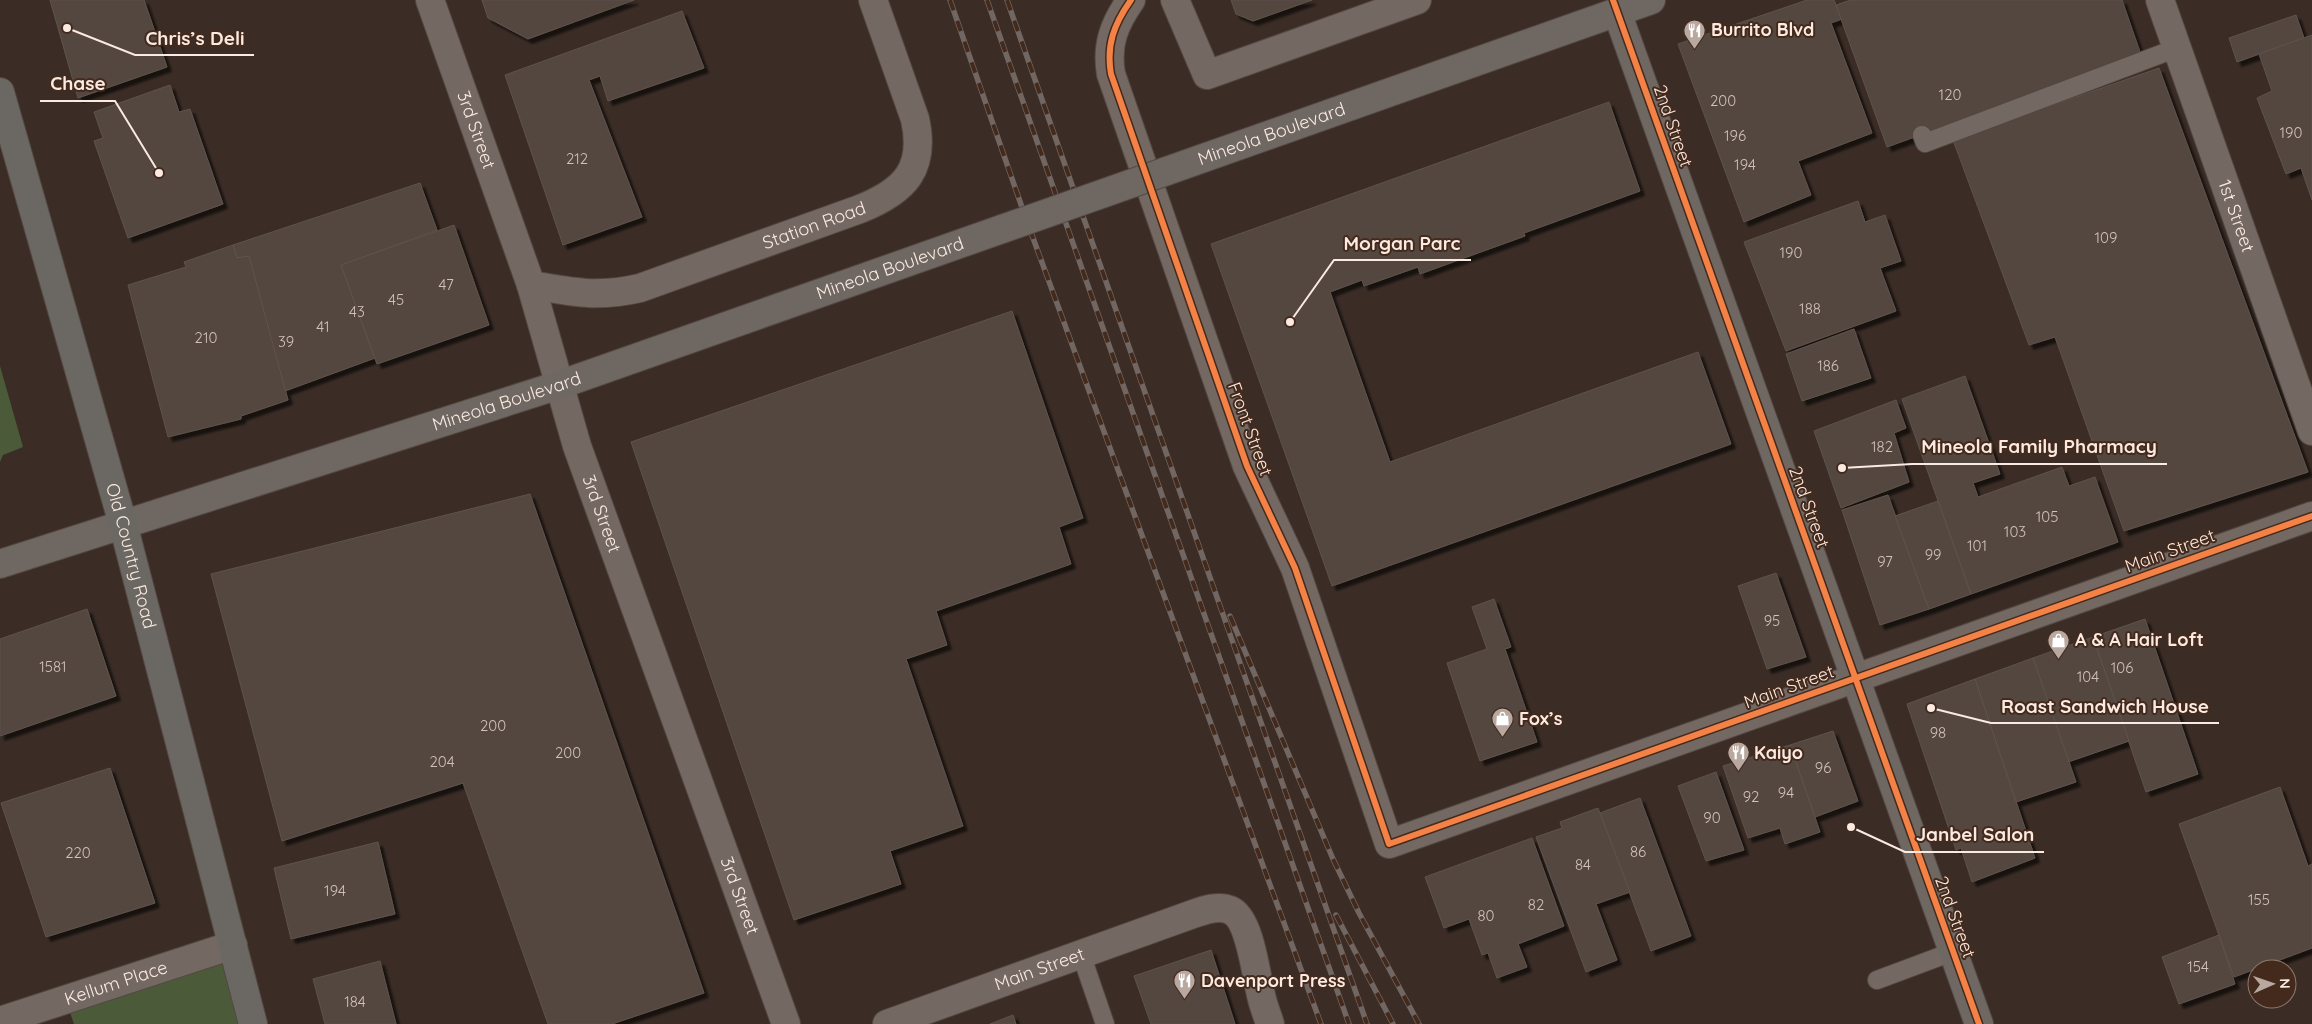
<svg xmlns="http://www.w3.org/2000/svg" width="2312" height="1024" viewBox="0 0 2312 1024" font-family="Quicksand,sans-serif">
  <style>
    .green { fill: #4b5a38 }
    .building { fill: #524740; stroke: #5f534c; filter: url(#shadow) }
    .lines { fill: none; stroke-linecap: round; stroke-linejoin: round }
    .lane-casing { stroke: #554843; stroke-width: 20 }
    .street-casing { stroke: #554843; stroke-width: 30 }
    .secondary-casing { stroke: #554843; stroke-width: 30 }
    .primary-casing { stroke: #554843; stroke-width: 30 }
    .lane { stroke: #746962; stroke-width: 18 }
    .street { stroke: #746962; stroke-width: 28 }
    .secondary { stroke: #6f6862; stroke-width: 28 }
    .primary { stroke: #6b6863; stroke-width: 28 }
    .rail-casing { stroke: #716661; stroke-width: 5.5 }
    .rail { stroke: #442a1d; stroke-width: 4; stroke-dasharray: 11; stroke-linecap: butt }
    .secondary-bridge-casing { stroke: #554843; stroke-width: 30; stroke-linecap: butt }
    .secondary-bridge { stroke: #6f6862; stroke-width: 28 }
    .cycleway-casing { stroke: #442a1d; stroke-width: 9 }
    .cycleway { stroke: #f48246; stroke-width: 6 }
    .labels { text-anchor: middle; stroke-width: 4; stroke-linejoin: round; paint-order: stroke }
    .number-label { font-size: 15px; fill: #d1c1b9 }
    .poi-label { font-size: 18px; font-weight: bold; fill: #fbeae1; stroke: #442a1d; text-anchor: start }
    .street-label { font-size: 18px; fill: #fbeae1; stroke: #442a1d }
    .leader { fill: none; stroke: #fbeae1; stroke-width: 2 }
    .callout-dot { fill: #fbeae1; stroke: #442a1d; stroke-width: 2 }
    .callout-label { font-size: 19px; text-anchor: middle; font-weight: bold; fill: #fbeae1; stroke: #442a1d; stroke-width: 4; stroke-linejoin: round; paint-order: stroke }
  </style>
  <defs>
    <filter id="shadow"><feDropShadow dx="4.5" dy="4.5" stdDeviation="1" flood-color="#0009"/></filter>
  </defs>
  <rect width="100%" height="100%" fill="#3b2d26"/>
  <g class="green">
    <path d="M0,366L23,447L3,455L0,462Z"/>
    <path d="M233,945L252,1024H74L66,1001Z"/>
  </g>
  <g class="building">
    <path d="M50,0H144L167,67L78,98Z"/>
    <path d="M482,0H634L528,39L488,18Z"/>
    <path d="M1231,0H1312L1253,21L1236,14Z"/>
    <path d="M1807,0H1834L1842,19L1831,23L1872,133L1798,161L1811,195L1744,222L1678,44Z"/>
    <path d="M1851,0H2122L2141,55L1887,147L1836,5Z"/>
    <path d="M682,11L704,68L608,101L600,76L589,80L642,217L563,245L505,75Z"/>
    <path d="M2296,15L2304,38L2237,62L2229,38Z"/>
    <path d="M2312,35V200L2301,168L2286,174L2257,98L2272,91L2259,54Z"/>
    <path d="M2159,68L2308,472L2124,531L2055,337L2029,345L1953,140Z"/>
    <path d="M170,85L179,112L190,109L223,204L128,238L94,141L103,138L94,112Z"/>
    <path d="M1609,102L1640,191L1524,233L1525,236L1420,274L1418,267L1364,286L1362,280L1330,292L1390,462L1698,352L1731,444L1332,586L1211,244Z"/>
    <path d="M420,183L437,230L341,265L375,358L285,391L249,256L237,258L233,245Z"/>
    <path d="M1858,201L1865,222L1885,215L1901,261L1880,268L1896,311L1786,351L1744,242Z"/>
    <path d="M454,225L489,325L377,364L341,265Z"/>
    <path d="M233,245L237,258L249,256L288,400L241,416V419L168,437L128,285L186,267L184,262Z"/>
    <path d="M1012,311L1083,518L1059,527L1071,564L936,611L947,645L906,659L963,826L890,851L901,884L794,920L631,442Z"/>
    <path d="M1854,329L1871,378L1802,401L1786,354Z"/>
    <path d="M1965,376L2000,474L1973,483L1978,497L2062,467L2069,486L2095,477L2118,542L1971,594L1902,399Z"/>
    <path d="M1896,400L1906,428L1894,433L1909,482L1841,508L1814,431Z"/>
    <path d="M530,494L704,993L612,1024H548L463,783L282,841L211,574Z"/>
    <path d="M1888,495L1929,609L1880,625L1842,510Z"/>
    <path d="M1938,501L1971,594L1929,609L1895,516Z"/>
    <path d="M1776,573L1806,657L1767,669L1738,586Z"/>
    <path d="M1494,599L1511,647L1505,649L1537,742L1480,761L1447,663L1487,649L1472,607Z"/>
    <path d="M87,609L116,696L0,736V639Z"/>
    <path d="M2145,619L2198,774L2146,792L2093,637Z"/>
    <path d="M2093,637L2129,741L2068,762L2033,658Z"/>
    <path d="M2033,658L2076,782L2016,802L1975,679Z"/>
    <path d="M1975,679L2035,858L1972,882L1961,848L1956,850L1907,704Z"/>
    <path d="M1833,731L1858,801L1815,817L1790,745Z"/>
    <path d="M1790,745L1820,832L1785,844L1780,828L1748,838L1723,766Z"/>
    <path d="M110,768L155,903L46,937L1,803Z"/>
    <path d="M1716,772L1744,850L1706,861L1678,786Z"/>
    <path d="M2280,787L2308,866L2312,864V948L2234,977L2179,824Z"/>
    <path d="M1640,798L1691,936L1651,951L1600,813Z"/>
    <path d="M1598,808L1630,892L1596,904L1617,960L1586,972L1536,837L1562,828L1560,822Z"/>
    <path d="M1532,838L1564,926L1518,944L1527,967L1497,978L1488,953L1482,955L1469,919L1444,928L1425,877Z"/>
    <path d="M378,842L395,914L291,939L274,868Z"/>
    <path d="M2219,935L2235,984L2179,1004L2162,957Z"/>
    <path d="M1211,950L1235,1024H1151L1134,976Z"/>
    <path d="M380,961L396,1024H325L313,979Z"/>
    <path d="M1013,1015L1016,1024H990Z"/>
  </g>
  <g class="lines">
    <defs>
      <g id="lane">
        <path d="M1922,135L1925,143L2177,48"/>
        <path d="M1081,954L1105,1024"/>
        <path d="M1877,980L1952,952"/>
      </g>
      <g id="street">
        <path id="s1" d="M430,0L531,285L577,446L786,1024"/>
        <path d="M1131,0C1114,24 1106,45 1111,74L1247,466L1295,568L1389,844L2312,516"/>
        <path d="M1175,0L1207,75L1417,0"/>
        <path id="s2" d="M2160,0L2312,431"/>
        <path id="s3" d="M531,285C573,292 597,298 640,288L860,209C905,191 926,169 915,119L873,0"/>
        <path id="s4" d="M0,1021L233,945"/>
        <path id="s5" d="M887,1024L1193,914C1204,910 1219,905 1230,910C1250,918 1256,975 1261,995C1263,1005 1267,1014 1270,1024"/>
      </g>
      <g id="secondary">
        <path d="M1617,12L1979,1024"/>
        <path id="s6" d="M1164,172L1651,0"/>
        <path id="s7" d="M0,564L559,385L1002,229"/>
      </g>
      <g id="primary">
        <path id="s8" d="M0,92L123,524L253,1024"/>
      </g>
    </defs>
    <use href="#lane" class="lane-casing"/>
    <use href="#street" class="street-casing"/>
    <use href="#secondary" class="secondary-casing"/>
    <use href="#primary" class="primary-casing"/>
    <use href="#lane" class="lane"/>
    <use href="#street" class="street"/>
    <use href="#secondary" class="secondary"/>
    <use href="#primary" class="primary"/>
    <defs>
      <g id="rail">
        <path d="M950,0L1025,216L1321,1024"/>
        <path d="M987,0L1349,1024"/>
        <path d="M1007,0L1367,1024"/>
        <path d="M1230,616L1333,859L1359,913L1419,1024"/>
        <path d="M1336,915L1393,1024"/>
      </g>
    </defs>
    <use href="#rail" class="rail-casing"/>
    <use href="#rail" class="rail"/>
    <defs>
      <path id="secondary-bridge" d="M1002,229L1164,172"/>
    </defs>
    <use href="#secondary-bridge" class="secondary-bridge-casing"/>
    <use href="#secondary-bridge" class="secondary-bridge"/>
    <defs>
      <g id="cycleway">
        <path d="M1131,0C1114,24 1106,45 1111,74L1247,466L1295,568L1389,844L2312,516"/>
        <path d="M1613,0L1979,1024"/>
      </g>
    </defs>
    <use href="#cycleway" class="cycleway-casing"/>
    <use href="#cycleway" class="cycleway"/>
  </g>
  <defs>
    <symbol id="restaurant-pin" viewBox="-11 -11 22 30"><path d="M0 17L-7.5 6A9.5 9.5 0 1 1 7.5 6Z" fill="#b8a8a0" stroke="#442a1d"/><path d="M-5-6h1v4h1v-4h1v4h1v-4h1v5L-1.5 .5V6h-2V.5L-5-1ZM5-6V6H3V1.5H1.5Q1.5-4 5-6Z" fill="#fff"/></symbol>
    <symbol id="shop-pin" viewBox="-11 -11 22 30"><path d="M0 17L-7.5 6A9.5 9.5 0 1 1 7.5 6Z" fill="#b8a8a0" stroke="#442a1d"/><path d="M-5-2.5h2.3a2.7 3.5 0 0 1 5.4 0H5L5.5 6h-11ZM-1.5-2.5h3a1.5 2.3 0 0 0-3 0Z" fill="#fff"/></symbol>
  </defs>
  <g fill-rule="evenodd">
    <use href="#restaurant-pin" x="1682" y="18" width="25" height="34"/>
    <use href="#shop-pin" x="2046" y="628" width="25" height="34"/>
    <use href="#shop-pin" x="1490" y="706" width="25" height="34"/>
    <use href="#restaurant-pin" x="1726" y="740" width="25" height="34"/>
    <use href="#restaurant-pin" x="1172" y="968" width="25" height="34"/>
  </g>
  <g class="labels">
    <g class="number-label">
      <text x="1950" y="100">120</text>
      <text x="1723" y="106">200</text>
      <text x="2291" y="138">190</text>
      <text x="1735" y="141">196</text>
      <text x="577" y="164">212</text>
      <text x="1745" y="170">194</text>
      <text x="2106" y="243">109</text>
      <text x="1791" y="258">190</text>
      <text x="446" y="290">47</text>
      <text x="396" y="305">45</text>
      <text x="1810" y="314">188</text>
      <text x="357" y="317">43</text>
      <text x="323" y="332">41</text>
      <text x="206" y="343">210</text>
      <text x="286" y="347">39</text>
      <text x="1828" y="371">186</text>
      <text x="1882" y="452">182</text>
      <text x="2047" y="522">105</text>
      <text x="2015" y="537">103</text>
      <text x="1977" y="551">101</text>
      <text x="1933" y="560">99</text>
      <text x="1885" y="567">97</text>
      <text x="1772" y="626">95</text>
      <text x="53" y="672">1581</text>
      <text x="2122" y="673">106</text>
      <text x="2088" y="682">104</text>
      <text x="493" y="731">200</text>
      <text x="1938" y="738">98</text>
      <text x="568" y="758">200</text>
      <text x="442" y="767">204</text>
      <text x="1823" y="773">96</text>
      <text x="1786" y="798">94</text>
      <text x="1751" y="802">92</text>
      <text x="1712" y="823">90</text>
      <text x="1638" y="857">86</text>
      <text x="78" y="858">220</text>
      <text x="1583" y="870">84</text>
      <text x="335" y="896">194</text>
      <text x="2259" y="905">155</text>
      <text x="1536" y="910">82</text>
      <text x="1486" y="921">80</text>
      <text x="2198" y="972">154</text>
      <text x="355" y="1007">184</text>
    </g>
    <g class="poi-label">
      <text x="1711" y="36">Burrito Blvd</text>
      <text x="2075" y="646">A &amp; A Hair Loft</text>
      <text x="1519" y="725">Fox’s</text>
      <text x="1754" y="759">Kaiyo</text>
      <text x="1201" y="987">Davenport Press</text>
    </g>
    <g class="street-label">
      <text transform="translate(1673 126) rotate(71)" y="6">2nd Street</text>
      <text dy="6" stroke="none"><textPath href="#s1" startOffset="138">3rd Street</textPath></text>
      <text dy="6" stroke="none"><textPath href="#s6" startOffset="114">Mineola Boulevard</textPath></text>
      <text dy="6" stroke="none"><textPath href="#s2" startOffset="229">1st Street</textPath></text>
      <text dy="6" stroke="none"><textPath href="#s3" startOffset="295">Station Road</textPath></text>
      <text dy="6" stroke="none"><textPath href="#s7" startOffset="938">Mineola Boulevard</textPath></text>
      <text dy="6" stroke="none"><textPath href="#s7" startOffset="532">Mineola Boulevard</textPath></text>
      <text transform="translate(1250 429) rotate(70)" y="6">Front Street</text>
      <text transform="translate(1809 507) rotate(70)" y="6">2nd Street</text>
      <text dy="6" stroke="none"><textPath href="#s1" startOffset="542">3rd Street</textPath></text>
      <text transform="translate(2170 551) rotate(-20)" y="6">Main Street</text>
      <text dy="6" stroke="none"><textPath href="#s8" startOffset="482">Old Country Road</textPath></text>
      <text transform="translate(1789 687) rotate(-20)" y="6">Main Street</text>
      <text dy="6" stroke="none"><textPath href="#s1" startOffset="948">3rd Street</textPath></text>
      <text transform="translate(1955 917) rotate(70)" y="6">2nd Street</text>
      <text dy="6" stroke="none"><textPath href="#s5" startOffset="162">Main Street</textPath></text>
      <text dy="6" stroke="none"><textPath href="#s4" startOffset="122">Kellum Place</textPath></text>
    </g>
  </g>
  <path class="leader" d="M67 28L135 55H254M159 173L115 101H40M1290 322L1334 260H1471M1842 468L1912 464H2167M1931 708L1991 723H2219M1851 827L1905 852H2044"/>
  <g class="callout-dot">
    <circle cx="67" cy="28" r="5"/>
    <circle cx="159" cy="173" r="5"/>
    <circle cx="1290" cy="322" r="5"/>
    <circle cx="1842" cy="468" r="5"/>
    <circle cx="1931" cy="708" r="5"/>
    <circle cx="1851" cy="827" r="5"/>
  </g>
  <g class="callout-label">
    <text x="195" y="45">Chris’s Deli</text>
    <text x="78" y="90">Chase</text>
    <text x="1402" y="250">Morgan Parc</text>
    <text x="2039" y="453">Mineola Family Pharmacy</text>
    <text x="2105" y="713">Roast Sandwich House</text>
    <text x="1975" y="841">Janbel Salon</text>
  </g>
  <g transform="translate(2272 984) rotate(88)"><circle r="24" fill="#442a1d" stroke="#8d776b"/>
  <path d="M0-4L9 19L0 12L-9 19Z" fill="#b8a8a0"/>
  <text y="-8" font-size="14" font-weight="bold" text-anchor="middle" fill="#fbeae1">N</text>
  </g>
</svg>
